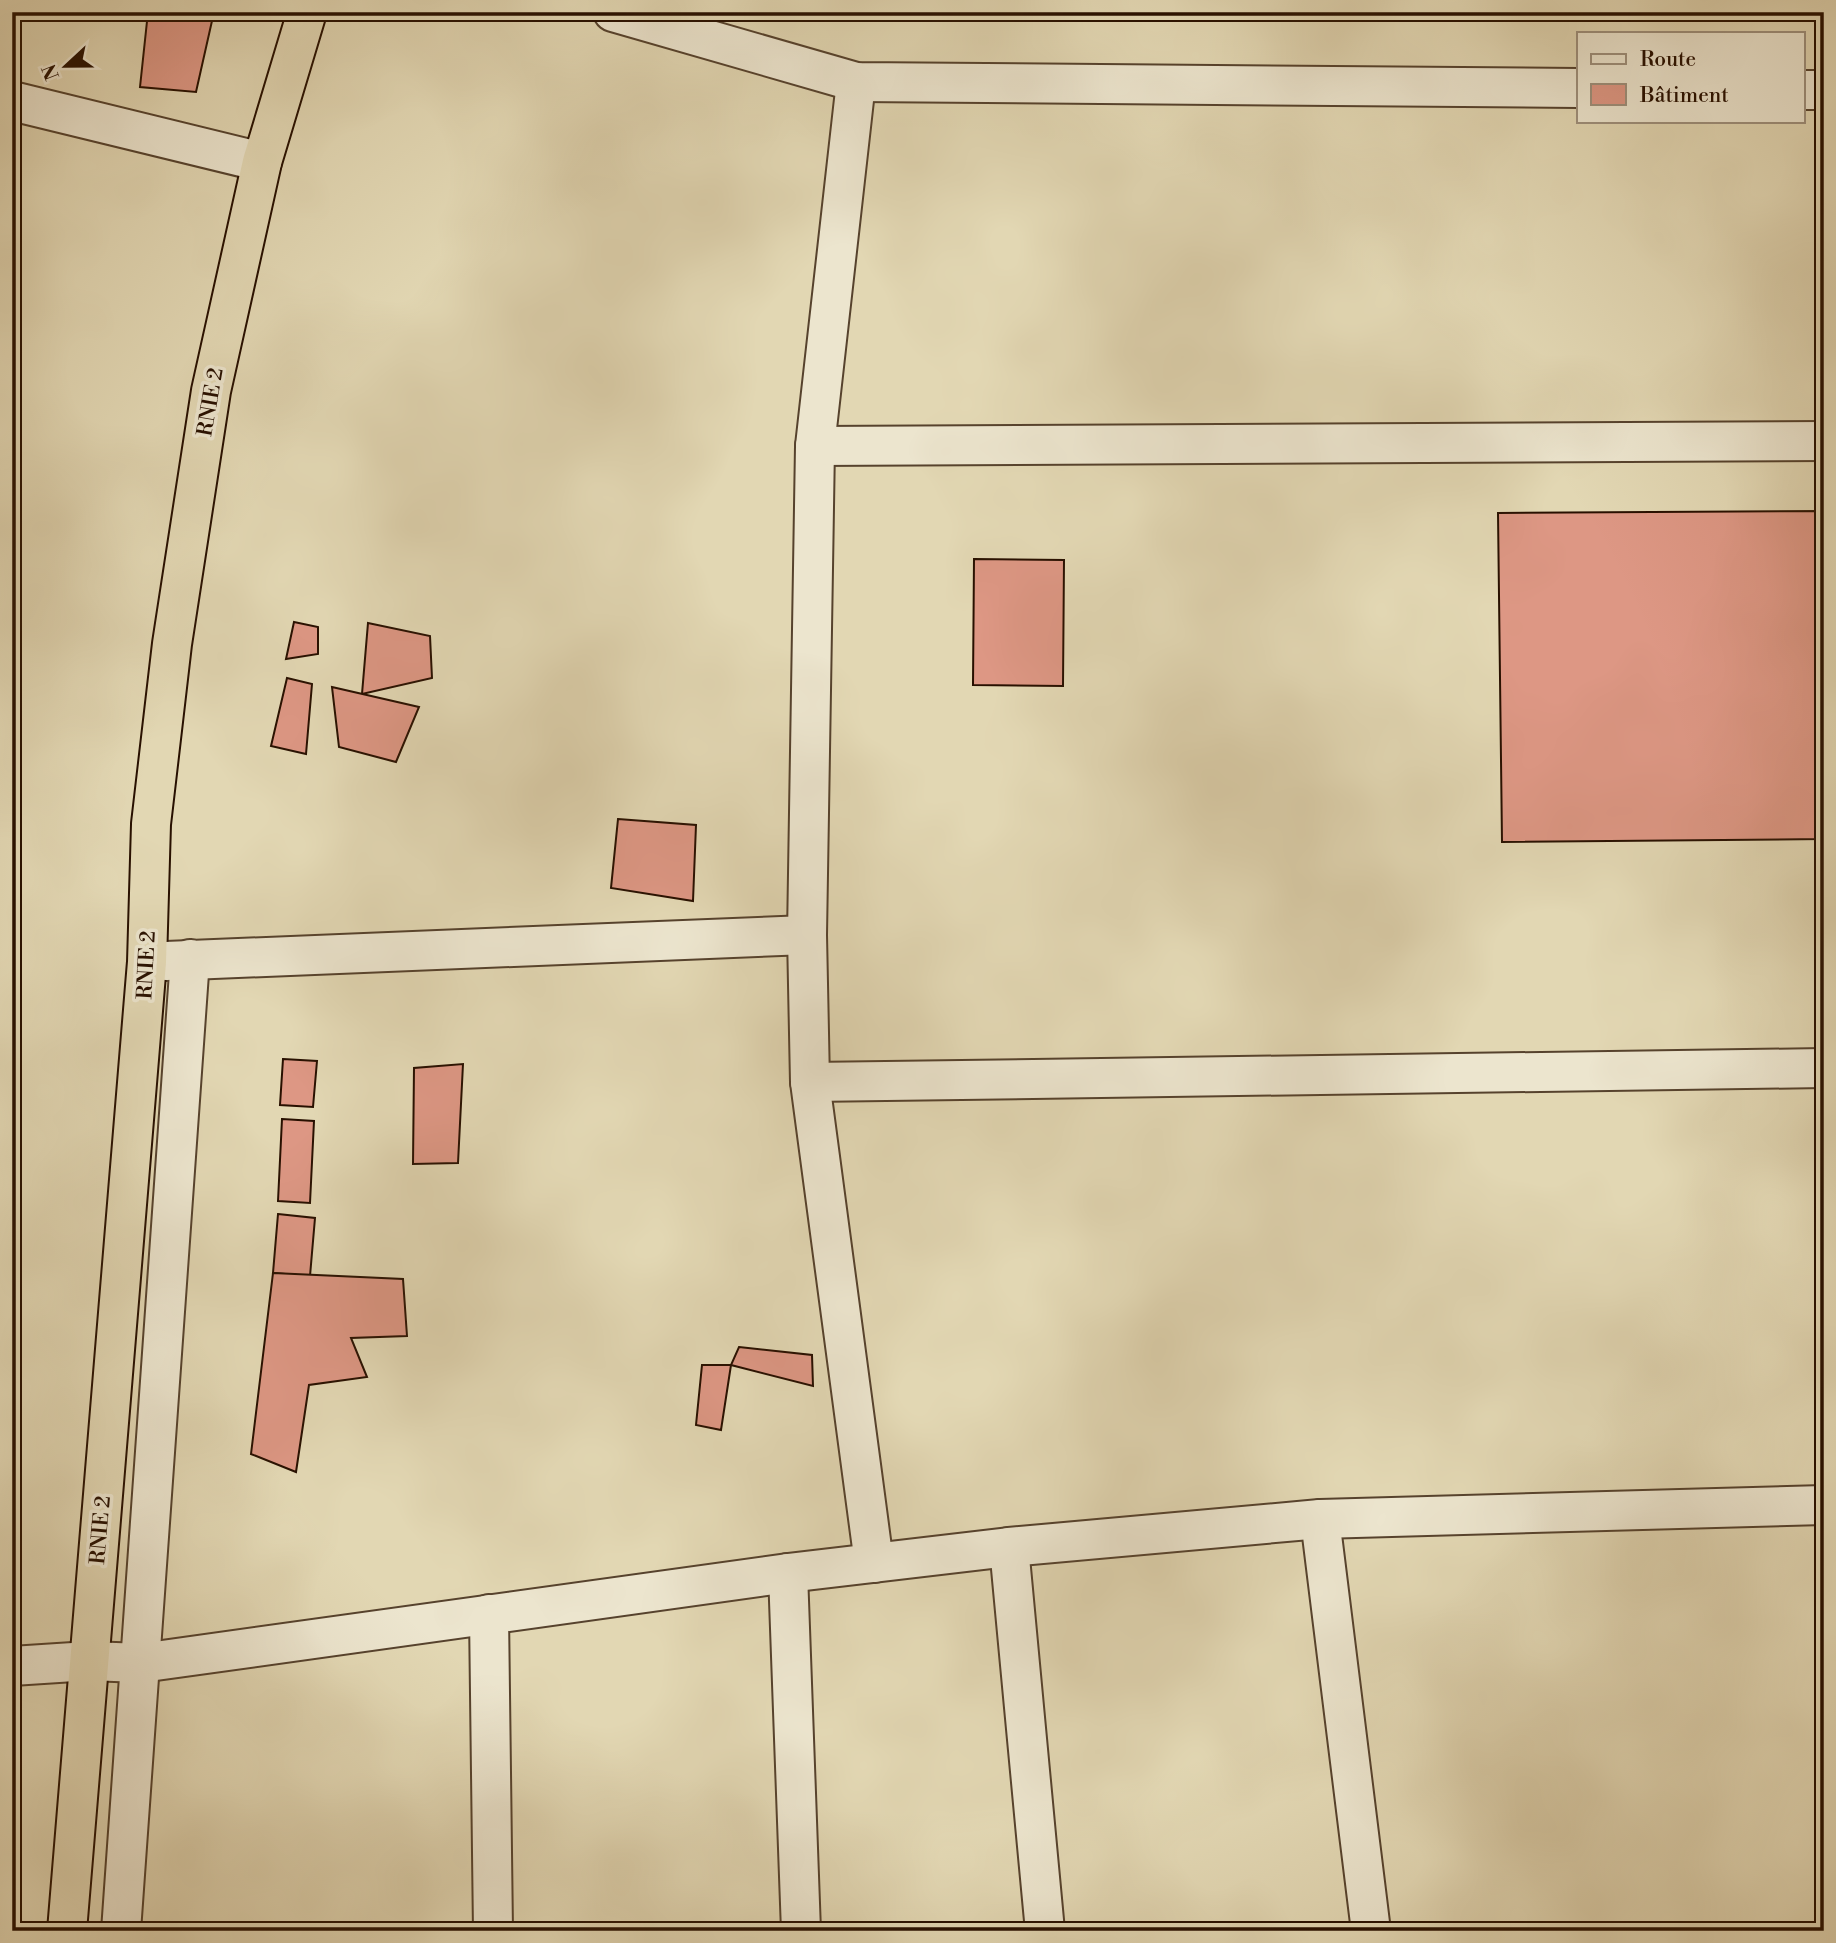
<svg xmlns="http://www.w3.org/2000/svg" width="1836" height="1943" viewBox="0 0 1836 1943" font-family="'Libre Bodoni',serif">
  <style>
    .building { fill: #dd9784; stroke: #281000; stroke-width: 2 }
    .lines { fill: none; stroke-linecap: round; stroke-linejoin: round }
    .minor-casing { stroke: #56422d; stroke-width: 42 }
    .highway-casing { stroke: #281000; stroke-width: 42 }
    .minor { stroke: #ece5ce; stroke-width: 38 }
    .highway { stroke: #e2d7b3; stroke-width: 38 }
    .labels { text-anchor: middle; stroke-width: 7; stroke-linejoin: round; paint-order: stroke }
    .street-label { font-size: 21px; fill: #281000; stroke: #ece5ce }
  </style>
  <rect width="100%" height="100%" fill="#e2d7b3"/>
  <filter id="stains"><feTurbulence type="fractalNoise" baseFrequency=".00286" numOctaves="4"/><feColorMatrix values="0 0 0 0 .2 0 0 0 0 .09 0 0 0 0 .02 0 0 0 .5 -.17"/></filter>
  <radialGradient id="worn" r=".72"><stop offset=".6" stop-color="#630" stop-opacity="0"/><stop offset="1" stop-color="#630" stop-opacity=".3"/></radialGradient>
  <g class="building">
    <path d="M148,12H214L196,92L140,87Z"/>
    <path d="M1824,511V839L1502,842L1498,513Z"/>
    <path d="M974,559L1064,560L1063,686L973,685Z"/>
    <path d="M294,622L318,627V654L286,659Z"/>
    <path d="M368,623L430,636L432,678L362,694Z"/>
    <path d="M287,678L312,684L306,754L271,746Z"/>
    <path d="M332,687L419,707L396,762L339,747Z"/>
    <path d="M618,819L696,825L693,901L611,888Z"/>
    <path d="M283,1059L317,1061L313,1107L280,1105Z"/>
    <path d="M463,1064L458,1163L413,1164L414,1068Z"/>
    <path d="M282,1119L314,1121L310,1203L278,1201Z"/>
    <path d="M278,1214L315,1218L310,1276L273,1273Z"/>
    <path d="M273,1273L403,1279L407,1336L351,1338L367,1377L309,1385L296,1472L251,1454Z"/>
    <path d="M739,1347L812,1355L813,1386L731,1365Z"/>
    <path d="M702,1365H731L721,1430L696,1425Z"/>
  </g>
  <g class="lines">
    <defs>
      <g id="minor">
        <path d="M613,12L856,82L1579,88"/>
        <path d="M856,82L815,446L807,935L810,1082L874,1563"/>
        <path d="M1803,90H1824"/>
        <path d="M12,101L262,162"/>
        <path d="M815,446L1824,441"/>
        <path d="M166,961L807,935"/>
        <path d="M810,1082L1824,1068"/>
        <path d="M1320,1519L1371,1931"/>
        <path d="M1009,1547L1045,1931"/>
        <path d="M788,1573L801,1931"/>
        <path d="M489,1614L493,1931"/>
        <path d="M12,1666L89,1661L141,1663L788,1573L1009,1547L1320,1519L1824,1505"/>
        <path d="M121,1931L190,959"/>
      </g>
      <path id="highway" d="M67,1931L147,962L151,824L172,644L211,391L262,162L307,12"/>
    </defs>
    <use href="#minor" class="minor-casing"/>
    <use href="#highway" class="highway-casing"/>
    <use href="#minor" class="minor"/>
    <use href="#highway" class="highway"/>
  </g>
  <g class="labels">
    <g class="street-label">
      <text transform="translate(210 402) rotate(-80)" y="7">RNIE 2</text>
      <text transform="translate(146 965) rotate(-87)" y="7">RNIE 2</text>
      <text transform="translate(100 1530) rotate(-85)" y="7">RNIE 2</text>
    </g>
  </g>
  <rect width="1836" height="1943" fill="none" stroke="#e2d7b3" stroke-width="42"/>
  <rect x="14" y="14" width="1808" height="1915" fill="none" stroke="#281000" stroke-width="3.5"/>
  <rect x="21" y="21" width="1794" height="1901" fill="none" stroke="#281000" stroke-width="2"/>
  <rect x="1577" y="32" width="228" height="91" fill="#ece5ce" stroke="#9e907c" stroke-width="2"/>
  <rect x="1591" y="54" width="35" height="10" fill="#ece5ce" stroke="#9e907c" stroke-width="2"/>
  <text x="1640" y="66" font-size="21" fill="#281000">Route</text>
  <rect x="1591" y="84" width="35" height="21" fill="#dd9784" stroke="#9e907c" stroke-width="2"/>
  <text x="1640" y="102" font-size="21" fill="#281000">Bâtiment</text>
  <g transform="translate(66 66) rotate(248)" stroke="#ece5ce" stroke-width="5" paint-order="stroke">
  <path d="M0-5L12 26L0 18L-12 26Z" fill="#281000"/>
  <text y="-10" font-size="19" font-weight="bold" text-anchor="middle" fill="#281000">N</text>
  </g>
  <rect width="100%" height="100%" filter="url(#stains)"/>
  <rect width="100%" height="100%" fill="url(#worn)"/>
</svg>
